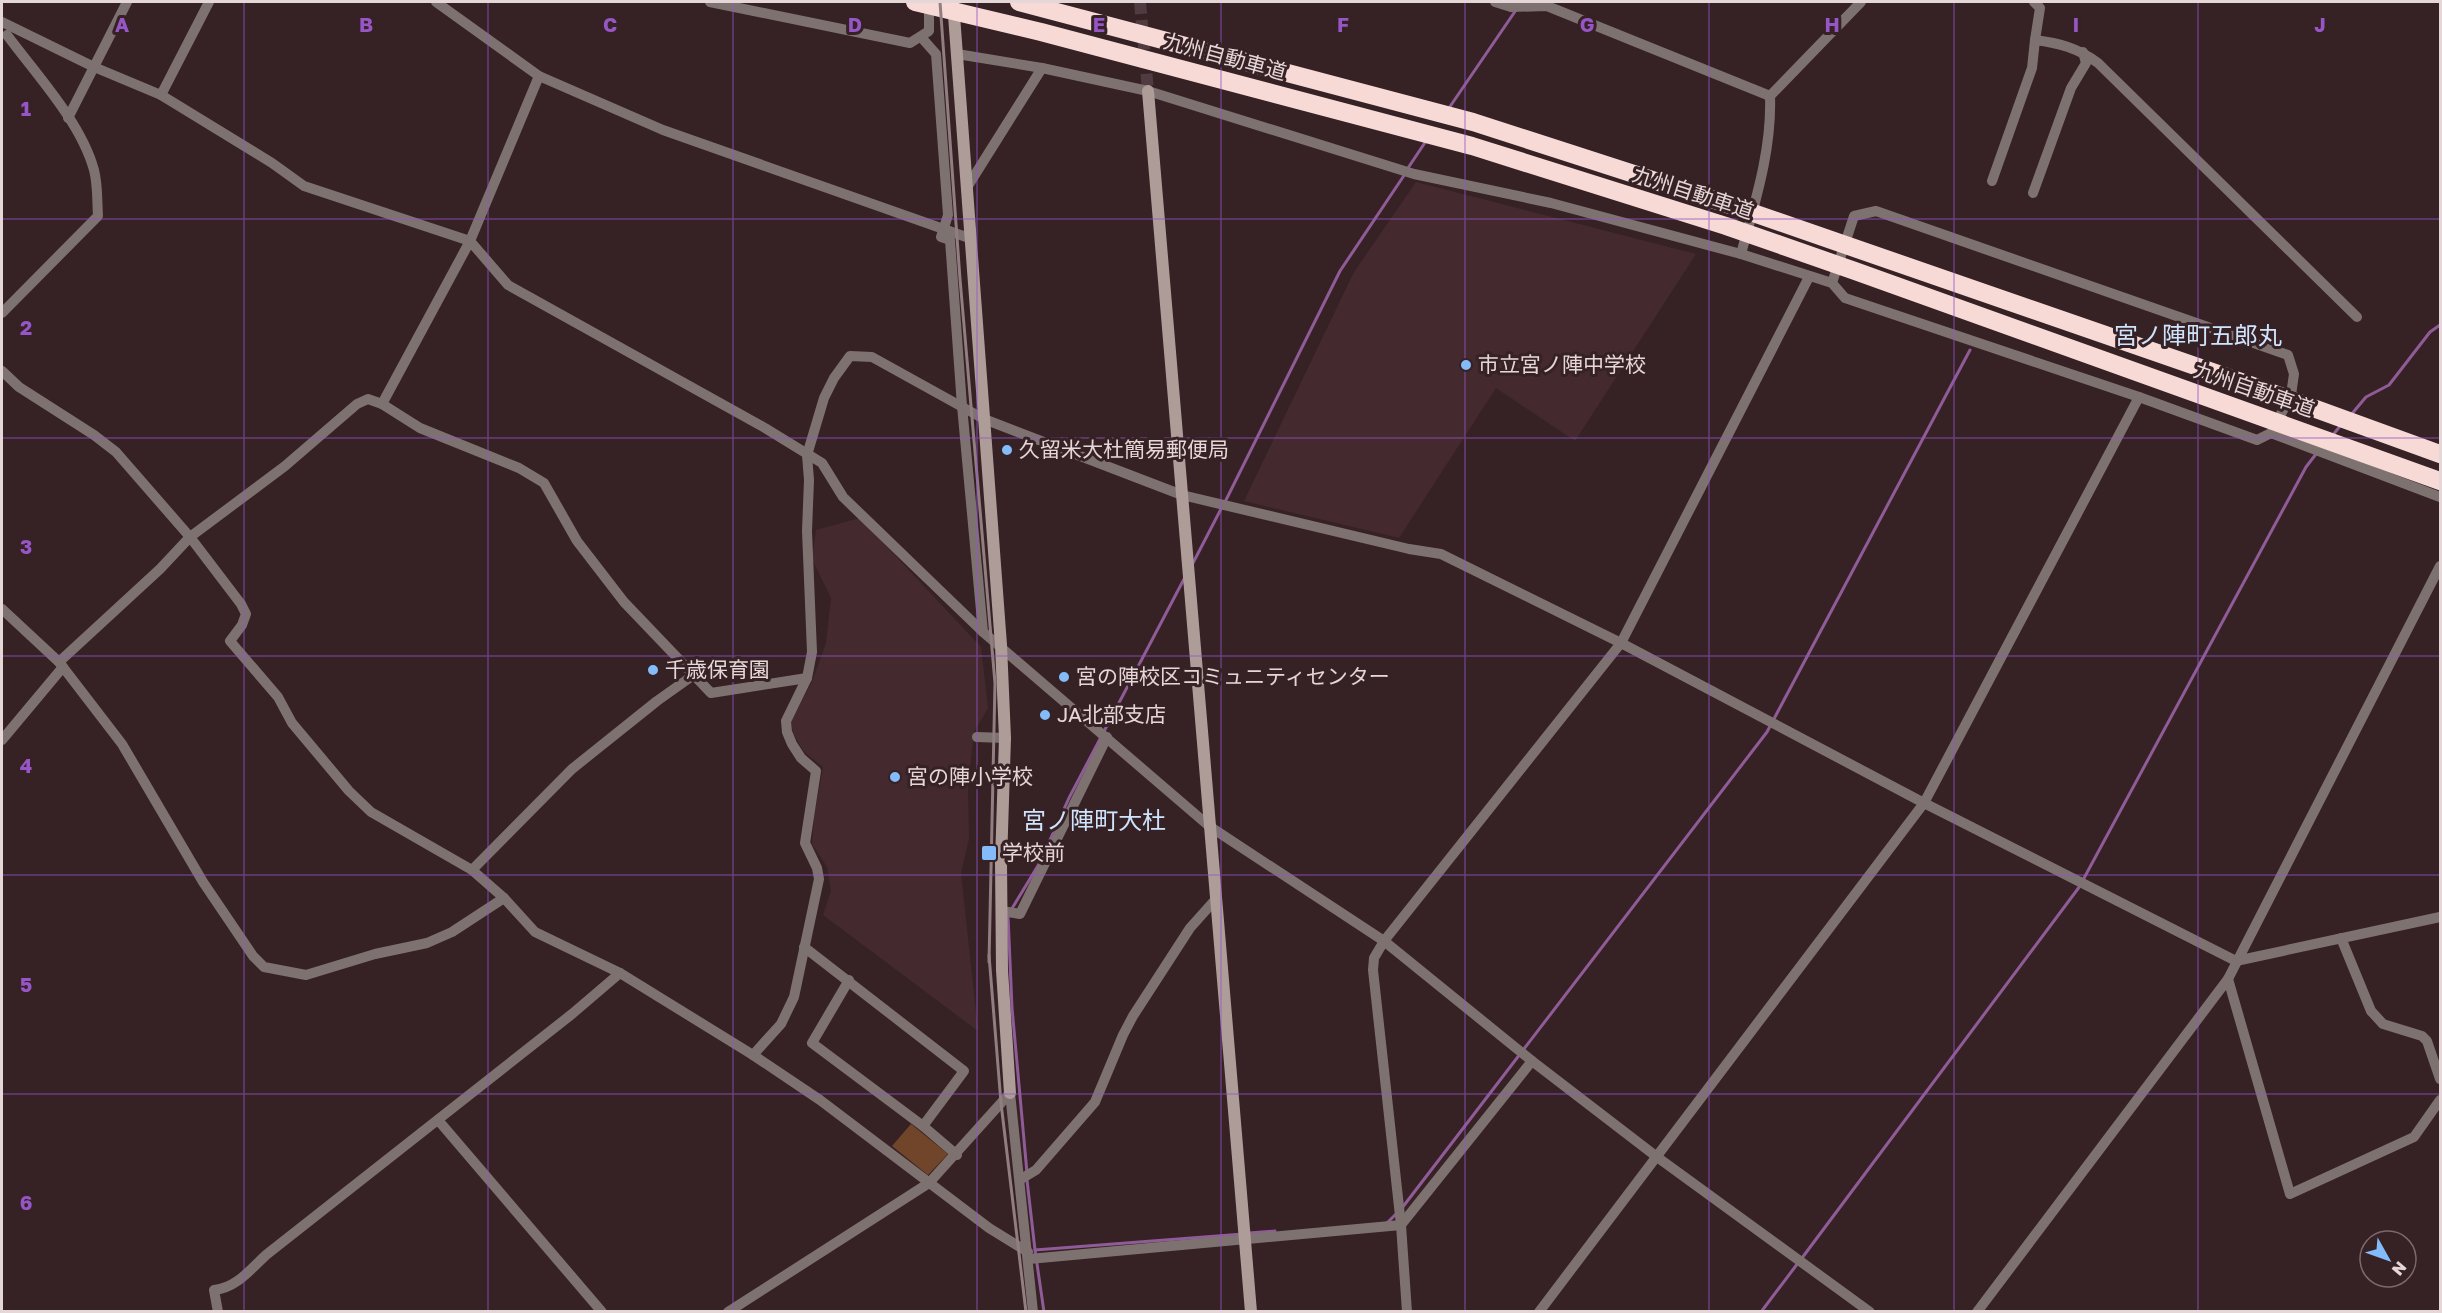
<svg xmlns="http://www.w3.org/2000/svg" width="2442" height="1313" viewBox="0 0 2442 1313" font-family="'Golos Text','Noto Sans JP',sans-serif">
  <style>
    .built { fill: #442a2e }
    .green { fill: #704529 }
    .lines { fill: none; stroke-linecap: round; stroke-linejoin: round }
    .stream { stroke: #8f5c98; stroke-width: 3 }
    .secondary-tunnel { stroke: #503c40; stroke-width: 12; stroke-dasharray: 12 6; stroke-linecap: butt }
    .street { stroke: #7e7270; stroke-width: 10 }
    .secondary { stroke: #ae9c99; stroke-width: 12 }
    .highway { stroke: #f7dad5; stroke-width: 18 }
    .rail { stroke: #907e81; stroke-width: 3 }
    .grid { fill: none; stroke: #9656c5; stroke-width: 1.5; stroke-opacity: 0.55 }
    .poi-dot { fill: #84bbfb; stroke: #362125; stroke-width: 2 }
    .labels { text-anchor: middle; stroke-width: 6; stroke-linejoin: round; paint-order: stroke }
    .street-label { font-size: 21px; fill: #e5d6d8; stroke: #362125 }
    .poi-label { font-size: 21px; fill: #e5d6d8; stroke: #362125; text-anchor: start }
    .quarter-label { font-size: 24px; fill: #cfe4fc; stroke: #362125 }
    .grid-label { font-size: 20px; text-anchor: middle; font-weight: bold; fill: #9656c5; stroke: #362125; stroke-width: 6; stroke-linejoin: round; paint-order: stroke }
  </style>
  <rect width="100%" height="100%" fill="#362125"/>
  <g class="built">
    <path d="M1416,182L1696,254L1575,441L1496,388L1399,538L1244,501L1354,272Z"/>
    <path d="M860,518L981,647L988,708L974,732L968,786L969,839L961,873L978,1031L823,915L831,891L827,867L812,844L814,817L823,767L804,752L793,733L791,721L812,682L826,643L831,598L812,559L816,530Z"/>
  </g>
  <path class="green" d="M911,1124L948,1154L928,1175L892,1146Z"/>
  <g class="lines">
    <g class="stream">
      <path d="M1449,108L1516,10"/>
      <path d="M1408,168L1426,141"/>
      <path d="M2350,416L2366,397L2389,385L2430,332L2440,325"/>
      <path d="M2332,436L2341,425"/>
      <path d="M1225,502L1340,271L1405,174"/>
      <path d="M1193,563L1222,507"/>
      <path d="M2083,880L2306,467L2316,454"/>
      <path d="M1027,1173L1012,1008L1008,915L1039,864L1069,798L1184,579"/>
      <path d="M1027,1180L1035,1250L1243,1234"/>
      <path d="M1402,1208L1767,732L1970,350"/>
      <path d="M1387,1223L1397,1213"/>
      <path d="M1249,1233L1275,1231"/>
      <path d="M1035,1250L1044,1312"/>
      <path d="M1802,1258L2080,886"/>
      <path d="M1761,1312L1798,1263"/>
    </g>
    <path class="secondary-tunnel" d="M1140,2L1148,91"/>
    <g class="street">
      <path d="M436,2L539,76L663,130L969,238"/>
      <path d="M710,2L910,43L929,31V2"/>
      <path d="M1495,2L1511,7L1547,6L1770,96"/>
      <path d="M2034,2L2040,8L2035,40"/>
      <path d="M2,22L94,67L161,95L272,163L304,186L470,241L382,404"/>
      <path d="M921,37L936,54L948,215L941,237L950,240L962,406L983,632"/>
      <path d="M957,54L1042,68L1148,91L1414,174L1551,203L1741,254L1832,283L1845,298L2139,397L2257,440L2271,433L2291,395L2294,374L2288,355L1876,211L1854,216L1832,283"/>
      <path d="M539,76L470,241L508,285L765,428L822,463L843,497L983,632L1209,826L1384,941L1532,1061L1657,1157L1870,1312"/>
      <path d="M161,95L209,2"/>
      <path d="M68,118L127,2"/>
      <path d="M1992,181L2032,68L2035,40C2059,43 2078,48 2098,63L2357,317"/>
      <path d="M966,189L1042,68"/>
      <path d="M2033,193L2071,88L2086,63L2083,52"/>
      <path d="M1741,254C1755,202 1772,150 1770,96L1861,2"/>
      <path d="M2,313L98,216C97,202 98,185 94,170C81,122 36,74 7,35"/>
      <path d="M2,371L19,387L94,435L116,452L190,537L241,604L246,614L242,625L230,641L278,697L292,723L349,791L371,812L472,870L504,898L535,932L620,973L753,1055L820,1100L989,1228L1028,1252"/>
      <path d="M2271,433L2440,497"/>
      <path d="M2,609L59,662L122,744L203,882L253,956L264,967L306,975L375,954L427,943L452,932L504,898"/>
      <path d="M59,662L160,569L190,537L285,466L357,404L368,399L382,404L420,428L519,468L544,483L577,541L624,602L711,693L807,678"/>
      <path d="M977,737L1005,738"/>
      <path d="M2,740L63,667"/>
      <path d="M472,870L572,769L657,701L695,674"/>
      <path d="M1002,911L1020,914L1107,737"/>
      <path d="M2341,938L2371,1011L2383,1024L2422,1036L2427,1041L2440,1079"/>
      <path d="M804,947L964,1071L923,1126"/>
      <path d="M2228,979L2290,1194L2414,1137L2440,1100"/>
      <path d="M849,980L812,1043L923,1126L957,1155"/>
      <path d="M753,1055L781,1024L794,997L819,879L817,868L805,843L816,771L801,758L792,744L787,732L786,721L807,678L812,652L807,531L809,480L807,455L824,398L834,378L850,356L872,357L984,419L1182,495L1409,549L1441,554L1621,643L1924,803L2236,961L2440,917"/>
      <path d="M1010,1093L1033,1312"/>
      <path d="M438,1120L602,1312"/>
      <path d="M1021,1179L1036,1170L1095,1102L1123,1035L1133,1016L1190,928L1215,900"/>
      <path d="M1029,1259L1401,1225L1532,1061"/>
      <path d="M218,1312L214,1290C236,1288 250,1270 266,1255L572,1014L620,973"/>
      <path d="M728,1312L929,1183L1010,1093"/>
      <path d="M1407,1312L1401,1225L1373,970L1374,958L1384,941L1621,643L1809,277"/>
      <path d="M1539,1312L1924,803L2139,397"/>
      <path d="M1977,1312L2228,979L2440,566"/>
    </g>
    <g class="secondary">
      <path d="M953,2L1001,645L1005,738L1001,862L1002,970L1010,1093"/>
      <path d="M1148,91L1251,1312"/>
    </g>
    <g class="highway">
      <path d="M915,2L1041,32L1472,146L1726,226L1855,271L2440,481"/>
      <path d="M1019,2L1473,122L1733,206L2250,385L2440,454"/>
    </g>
    <g class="rail">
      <path d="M940,2L960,279L995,683L989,962"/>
      <path d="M989,955L1001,1103L1026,1312"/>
    </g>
  </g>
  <path class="grid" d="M244,2V1312M488,2V1312M733,2V1312M977,2V1312M1221,2V1312M1465,2V1312M1709,2V1312M1954,2V1312M2198,2V1312M2,219H2440M2,438H2440M2,656H2440M2,875H2440M2,1094H2440"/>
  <g class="poi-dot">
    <circle cx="1466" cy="365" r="6"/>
    <circle cx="1007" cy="450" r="6"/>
    <circle cx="653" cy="670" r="6"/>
    <circle cx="1064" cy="677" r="6"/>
    <circle cx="1045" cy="715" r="6"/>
    <circle cx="895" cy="777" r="6"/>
    <rect x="981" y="845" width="16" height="16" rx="3"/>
  </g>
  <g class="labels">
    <g class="street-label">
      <text transform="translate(1225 57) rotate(15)" y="7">九州自動車道</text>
      <text transform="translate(1693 193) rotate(18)" y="7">九州自動車道</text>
      <text transform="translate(2254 390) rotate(19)" y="7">九州自動車道</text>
    </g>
    <g class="poi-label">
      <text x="1478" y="372">市立宮ノ陣中学校</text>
      <text x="1019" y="457">久留米大杜簡易郵便局</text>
      <text x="665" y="677">千歳保育園</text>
      <text x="1076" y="684">宮の陣校区コミュニティセンター</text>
      <text x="1057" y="722">JA北部支店</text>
      <text x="907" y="784">宮の陣小学校</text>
      <text x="1002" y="860">学校前</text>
    </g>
    <g class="quarter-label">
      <text x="2198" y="344">宮ノ陣町五郎丸</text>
      <text x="1094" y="829">宮ノ陣町大杜</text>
    </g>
  </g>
  <g class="grid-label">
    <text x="122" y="32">A</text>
    <text x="366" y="32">B</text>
    <text x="610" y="32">C</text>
    <text x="855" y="32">D</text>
    <text x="1099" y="32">E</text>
    <text x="1343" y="32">F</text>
    <text x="1587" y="32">G</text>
    <text x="1832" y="32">H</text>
    <text x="2076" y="32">I</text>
    <text x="2320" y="32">J</text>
    <text x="26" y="116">1</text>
    <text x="26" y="335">2</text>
    <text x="26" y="554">3</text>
    <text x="26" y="773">4</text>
    <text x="26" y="992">5</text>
    <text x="26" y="1210">6</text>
  </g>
  <rect width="2442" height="1313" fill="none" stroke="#e5d6d8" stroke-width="6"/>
  <g transform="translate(2388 1259) rotate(130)"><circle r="28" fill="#362125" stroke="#7c696d" stroke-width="1.5"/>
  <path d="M0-4.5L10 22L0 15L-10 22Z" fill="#84bbfb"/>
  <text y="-9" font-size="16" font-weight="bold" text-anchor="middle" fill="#e5d6d8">N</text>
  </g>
</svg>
